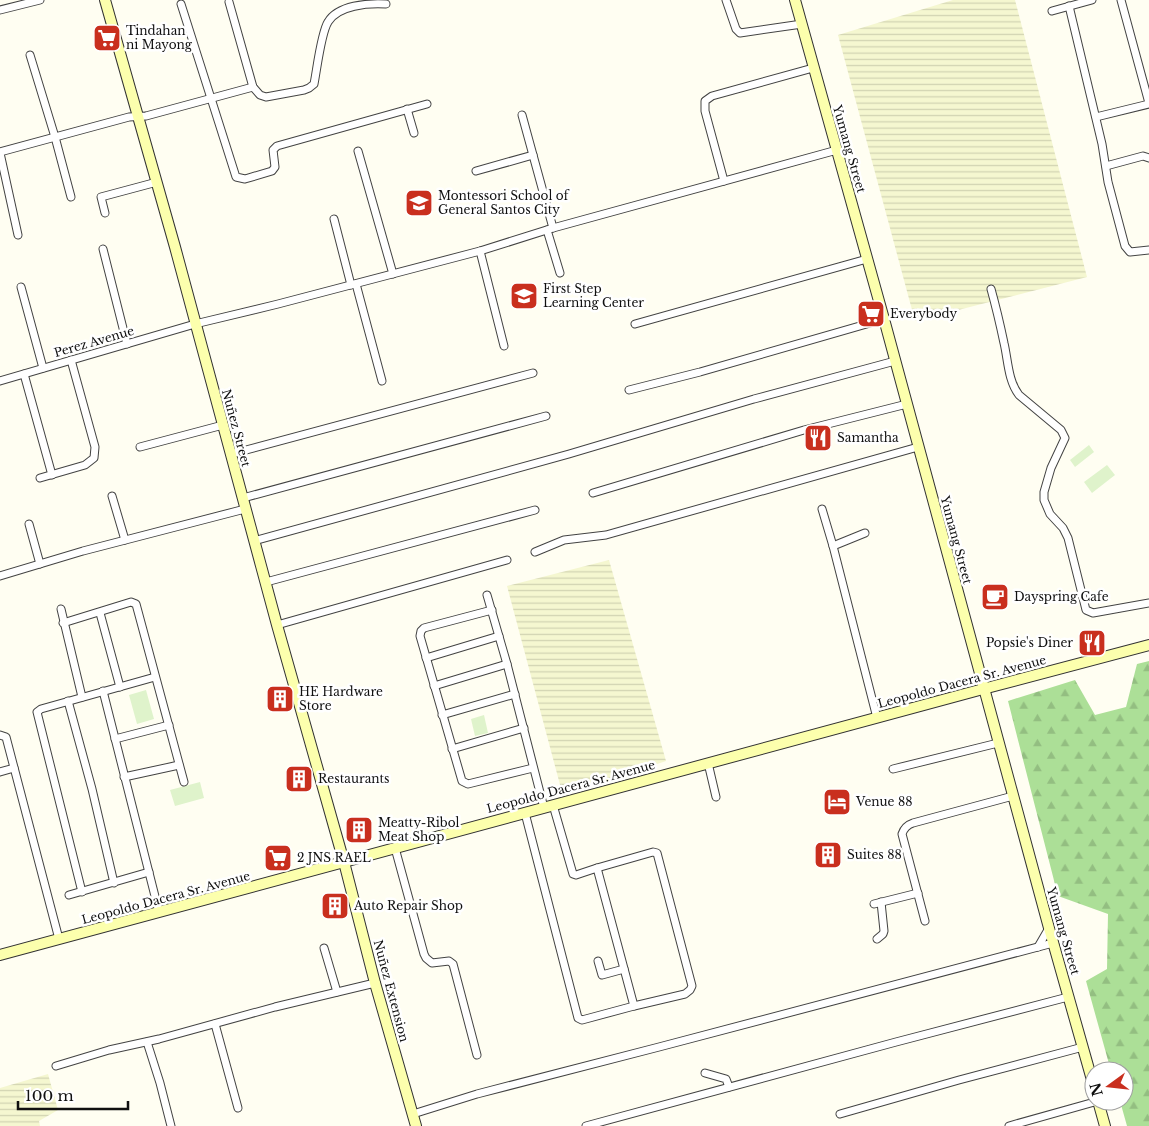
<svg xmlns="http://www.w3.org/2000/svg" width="1149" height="1126" viewBox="0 0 1149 1126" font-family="'Libre Baskerville',serif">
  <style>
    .farmland { fill: url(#farmland-rules) }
    .forest { fill: url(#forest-firs) }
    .pitch { fill: #dff3cb }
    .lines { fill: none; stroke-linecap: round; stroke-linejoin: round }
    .street-casing { stroke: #434343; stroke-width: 9 }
    .secondary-casing { stroke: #323232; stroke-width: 12 }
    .street { stroke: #fff; stroke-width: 7 }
    .secondary { stroke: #fcffad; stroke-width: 10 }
    .labels { text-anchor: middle; stroke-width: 5; stroke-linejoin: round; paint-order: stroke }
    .poi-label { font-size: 12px; fill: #101010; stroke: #fff; text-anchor: start }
    .street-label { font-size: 12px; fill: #101010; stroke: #fff }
  </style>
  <defs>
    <pattern id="farmland-rules" width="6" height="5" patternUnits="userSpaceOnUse" patternTransform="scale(1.25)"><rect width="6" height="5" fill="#f5f7d0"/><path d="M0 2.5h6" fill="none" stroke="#d1d3b2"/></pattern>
    <pattern id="forest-firs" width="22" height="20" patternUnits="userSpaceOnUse" patternTransform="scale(1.25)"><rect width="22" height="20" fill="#acdf97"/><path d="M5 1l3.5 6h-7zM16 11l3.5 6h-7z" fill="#93be81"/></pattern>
  </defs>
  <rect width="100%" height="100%" fill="#fffef2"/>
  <g class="farmland">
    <path d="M953,0H1015L1087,277L915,321L838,35Z"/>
    <path d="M609,560L666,761L563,796L507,586Z"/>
    <path d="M48,1074L58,1110L39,1121L40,1126H0V1088Z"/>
  </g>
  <path class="forest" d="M1149,661V1126H1127L1120,1101H1124V1071H1111L1086,981L1107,969L1108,914L1058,896L1008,701L1075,680L1095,715L1126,707L1137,664Z"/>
  <g class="pitch">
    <path d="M1089,445L1094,452L1075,467L1070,460Z"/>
    <path d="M1107,465L1115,475L1092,493L1084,482Z"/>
    <path d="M146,690L154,719L137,724L129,695Z"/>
    <path d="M484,715L488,733L475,736L471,719Z"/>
    <path d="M200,782L204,798L175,806L170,790Z"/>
  </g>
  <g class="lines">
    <defs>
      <g id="street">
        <path d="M726,0L736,29L740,33L802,24"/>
        <path d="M1121,0L1149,103"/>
        <path d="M229,2L253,87L260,95L266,97L304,90L309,88L314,84C317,69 321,33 328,22C338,5 368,3 386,4"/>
        <path d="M181,4L236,177L245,179L272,171L275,167L273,150L277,146L427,104"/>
        <path d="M1069,6L1102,144L1108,182L1125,246L1130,252L1149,250"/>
        <path d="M0,10L40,0"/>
        <path d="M1052,11L1092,0"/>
        <path d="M30,55L55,137L71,197"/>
        <path d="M407,109L414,133"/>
        <path d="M522,115L553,228"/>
        <path d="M1096,117L1149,104"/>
        <path d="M358,151L393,274"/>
        <path d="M0,152L129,117L146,116L253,87"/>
        <path d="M0,153L18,235"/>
        <path d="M1106,166L1143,156L1149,158"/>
        <path d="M476,171L533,155"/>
        <path d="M724,181L705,111V101L712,96L813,68"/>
        <path d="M105,213L101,197L157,182"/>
        <path d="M334,219L351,285"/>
        <path d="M547,230L560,273"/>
        <path d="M103,249L127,344"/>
        <path d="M480,251L504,346"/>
        <path d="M356,284L382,381"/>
        <path d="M21,287L43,368"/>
        <path d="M991,289C996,307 1000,324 1004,343C1008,360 1008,381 1019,395L1061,430L1065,438L1051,468L1044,492V500L1050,514L1063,528L1068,538L1086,610L1093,613L1149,603"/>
        <path d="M635,324L867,259"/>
        <path d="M24,374L52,475"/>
        <path d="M0,381L195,324L278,304L480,251L553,228L837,150"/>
        <path d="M629,390L700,372L884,319"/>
        <path d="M140,447L223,425"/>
        <path d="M231,454L533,373"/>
        <path d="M40,478L85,465L94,458L95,447L71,360"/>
        <path d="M593,493L804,430L907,404"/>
        <path d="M112,496L125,540"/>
        <path d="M243,498L546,416"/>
        <path d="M822,509L833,546L877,718"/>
        <path d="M29,524L40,564"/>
        <path d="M254,541L569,454L754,399L895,361"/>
        <path d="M833,546L865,533"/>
        <path d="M535,552L564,540L606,535L918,447"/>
        <path d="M0,576L83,551L245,509"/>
        <path d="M266,582L535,510"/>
        <path d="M487,595L507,664L544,808"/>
        <path d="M61,609L82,697"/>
        <path d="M492,610L424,628L421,631L420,636L462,781L468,784L533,768"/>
        <path d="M100,613L120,687"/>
        <path d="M63,623L131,602L136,604L184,782"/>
        <path d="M277,625L507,560"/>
        <path d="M426,658L499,636"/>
        <path d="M434,686L507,664"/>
        <path d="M103,691L159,912"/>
        <path d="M68,701L92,789L114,883"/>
        <path d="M442,715L515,694"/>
        <path d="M0,735L6,737L59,939"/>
        <path d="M115,739L169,725"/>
        <path d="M452,749L524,728"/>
        <path d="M708,763L716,797"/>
        <path d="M893,769L998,743"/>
        <path d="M0,772L14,768"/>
        <path d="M124,777L179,765"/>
        <path d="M525,813L578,1018L582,1020L634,1006L597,868L576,875L573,874L553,805"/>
        <path d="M395,848L424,954L426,958L432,963L449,961L453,964L477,1055"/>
        <path d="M597,868L653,852L657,853L692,986L690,990L685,994L634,1006"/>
        <path d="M82,892L37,712L41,709L155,677"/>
        <path d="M69,895L149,872"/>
        <path d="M874,904L918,893"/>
        <path d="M925,921L902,834C904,828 907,825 913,823L1013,796"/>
        <path d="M877,939L883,934L884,931L881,902"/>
        <path d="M1038,947L1049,928"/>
        <path d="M324,948L337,992"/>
        <path d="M598,961L602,975L624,969"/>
        <path d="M215,1024L238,1108"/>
        <path d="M147,1042L160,1083L171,1126"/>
        <path d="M56,1066L109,1050L159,1039L275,1007L375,983"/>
        <path d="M705,1073L726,1079L729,1087"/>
        <path d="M413,1114L477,1094L659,1047L1053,943"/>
        <path d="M840,1114L959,1080L1083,1047"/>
        <path d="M586,1126L896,1042L1068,997"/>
        <path d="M1009,1126L1098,1101"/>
      </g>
      <g id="secondary">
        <path d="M105,0L175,247L277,625L344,862L375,983L416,1126"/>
        <path d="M795,0L884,319L1049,928L1094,1087"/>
        <path d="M0,955L983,689L1149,645"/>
        <path d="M1098,1101L1105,1126"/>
      </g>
    </defs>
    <use href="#street" class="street-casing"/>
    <use href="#secondary" class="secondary-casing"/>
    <use href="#street" class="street"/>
    <use href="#secondary" class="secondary"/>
  </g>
  <defs>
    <symbol id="supermarket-square" viewBox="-11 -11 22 22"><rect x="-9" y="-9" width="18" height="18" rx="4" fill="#c92f1e" stroke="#fff"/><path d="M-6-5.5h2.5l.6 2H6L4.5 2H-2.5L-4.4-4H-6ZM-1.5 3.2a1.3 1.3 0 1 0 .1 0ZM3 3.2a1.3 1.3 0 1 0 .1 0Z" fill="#fff"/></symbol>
    <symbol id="school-square" viewBox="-11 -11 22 22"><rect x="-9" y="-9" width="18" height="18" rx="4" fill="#c92f1e" stroke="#fff"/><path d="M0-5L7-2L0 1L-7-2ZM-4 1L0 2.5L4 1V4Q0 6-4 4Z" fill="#fff"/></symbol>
    <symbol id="restaurant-square" viewBox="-11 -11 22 22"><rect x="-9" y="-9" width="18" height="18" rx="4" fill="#c92f1e" stroke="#fff"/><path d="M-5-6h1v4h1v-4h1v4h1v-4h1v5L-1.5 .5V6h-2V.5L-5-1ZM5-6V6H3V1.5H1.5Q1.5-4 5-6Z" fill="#fff"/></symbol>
    <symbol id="cafe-square" viewBox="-11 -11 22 22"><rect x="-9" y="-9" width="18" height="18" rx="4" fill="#c92f1e" stroke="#fff"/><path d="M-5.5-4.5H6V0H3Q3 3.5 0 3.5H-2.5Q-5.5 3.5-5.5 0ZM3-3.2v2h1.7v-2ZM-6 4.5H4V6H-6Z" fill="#fff"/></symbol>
    <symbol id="building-square" viewBox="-11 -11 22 22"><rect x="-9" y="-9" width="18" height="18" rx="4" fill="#c92f1e" stroke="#fff"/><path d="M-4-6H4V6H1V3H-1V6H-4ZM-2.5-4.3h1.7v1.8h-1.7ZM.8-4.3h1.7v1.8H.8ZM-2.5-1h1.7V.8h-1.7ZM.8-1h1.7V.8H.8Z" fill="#fff"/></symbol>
    <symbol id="hotel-square" viewBox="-11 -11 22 22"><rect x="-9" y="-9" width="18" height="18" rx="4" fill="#c92f1e" stroke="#fff"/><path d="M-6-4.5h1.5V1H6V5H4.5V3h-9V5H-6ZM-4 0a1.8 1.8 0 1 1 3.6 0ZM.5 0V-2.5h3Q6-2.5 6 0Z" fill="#fff"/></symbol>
  </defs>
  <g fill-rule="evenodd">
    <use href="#supermarket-square" x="91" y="22" width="32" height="32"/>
    <use href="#school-square" x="403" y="187" width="32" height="32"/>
    <use href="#school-square" x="508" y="280" width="32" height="32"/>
    <use href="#supermarket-square" x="855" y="298" width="32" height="32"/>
    <use href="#restaurant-square" x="802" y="422" width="32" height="32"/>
    <use href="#cafe-square" x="979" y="581" width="32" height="32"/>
    <use href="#restaurant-square" x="1076" y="627" width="32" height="32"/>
    <use href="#building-square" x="264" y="683" width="32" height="32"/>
    <use href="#building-square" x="283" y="763" width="32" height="32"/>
    <use href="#hotel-square" x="821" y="786" width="32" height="32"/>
    <use href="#building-square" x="343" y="814" width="32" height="32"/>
    <use href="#building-square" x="812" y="839" width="32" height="32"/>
    <use href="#supermarket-square" x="262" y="842" width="32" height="32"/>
    <use href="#building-square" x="319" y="890" width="32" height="32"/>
  </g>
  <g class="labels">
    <g class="poi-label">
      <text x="126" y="35">Tindahan<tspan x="126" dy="14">ni Mayong</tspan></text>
      <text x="438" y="200">Montessori School of<tspan x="438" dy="14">General Santos City</tspan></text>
      <text x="543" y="293">First Step<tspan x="543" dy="14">Learning Center</tspan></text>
      <text x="890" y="318">Everybody</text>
      <text x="837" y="442">Samantha</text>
      <text x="1014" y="601">Dayspring Cafe</text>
      <text x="1073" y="647" text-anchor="end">Popsie's Diner</text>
      <text x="299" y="696">HE Hardware<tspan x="299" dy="14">Store</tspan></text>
      <text x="318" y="783">Restaurants</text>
      <text x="856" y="806">Venue 88</text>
      <text x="378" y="827">Meatty-Ribol<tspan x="378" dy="14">Meat Shop</tspan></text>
      <text x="847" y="859">Suites 88</text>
      <text x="297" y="862">2 JNS RAEL</text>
      <text x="354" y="910">Auto Repair Shop</text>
    </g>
    <g class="street-label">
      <text transform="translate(849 149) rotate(74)" y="4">Yumang Street</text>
      <text transform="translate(94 342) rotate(-16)" y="4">Perez Avenue</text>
      <text transform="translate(236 428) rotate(75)" y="4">Nuñez Street</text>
      <text transform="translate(956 540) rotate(75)" y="4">Yumang Street</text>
      <text transform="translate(962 682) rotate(-15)" y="4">Leopoldo Dacera Sr. Avenue</text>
      <text transform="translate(571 787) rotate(-15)" y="4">Leopoldo Dacera Sr. Avenue</text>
      <text transform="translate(166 898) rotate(-15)" y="4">Leopoldo Dacera Sr. Avenue</text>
      <text transform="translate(1063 931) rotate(74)" y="4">Yumang Street</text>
      <text transform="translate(391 991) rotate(75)" y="4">Nuñez Extension</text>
    </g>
  </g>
  <g transform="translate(1109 1086) rotate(255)"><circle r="24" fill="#ffffff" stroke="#9f9f9f"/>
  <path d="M0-4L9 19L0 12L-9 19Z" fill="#c92f1e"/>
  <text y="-8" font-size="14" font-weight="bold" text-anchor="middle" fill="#101010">N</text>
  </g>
  <path d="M18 1101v8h110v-8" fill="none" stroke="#101010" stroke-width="2.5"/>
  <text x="25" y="1101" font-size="15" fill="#101010" stroke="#ffffff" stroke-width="4" paint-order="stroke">100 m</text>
</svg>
